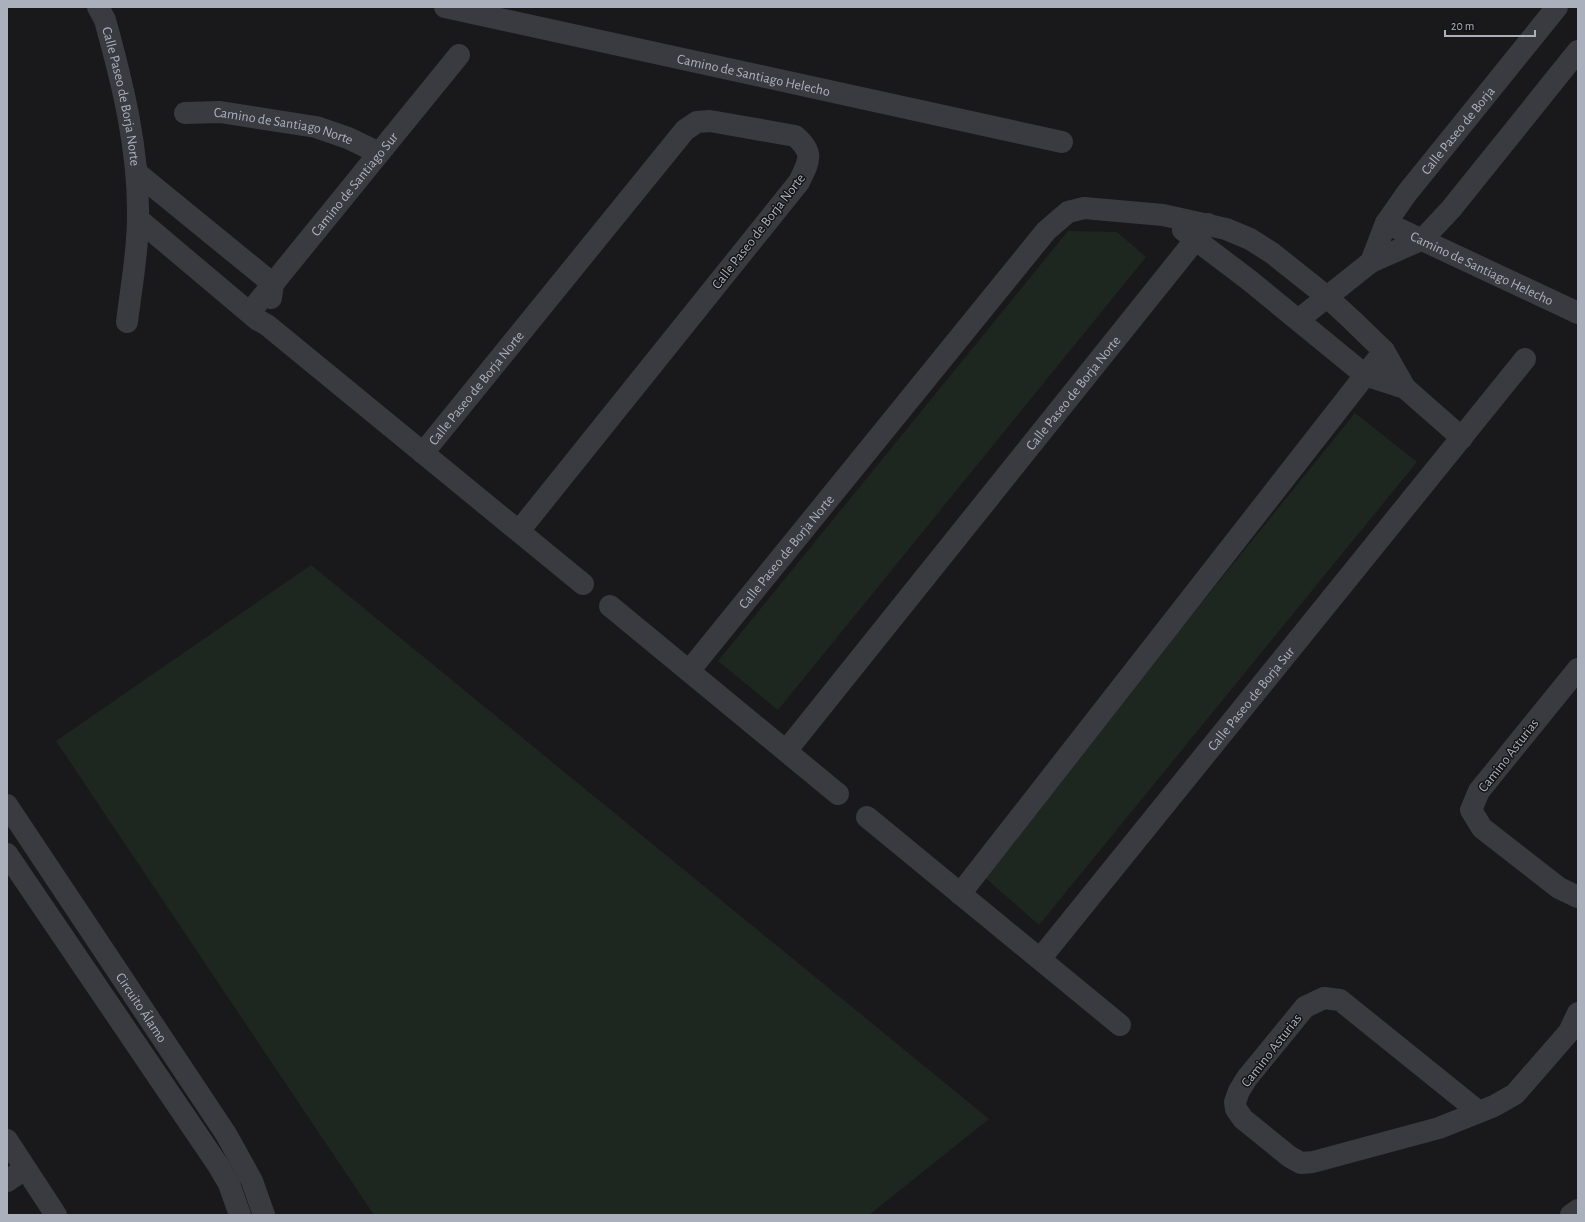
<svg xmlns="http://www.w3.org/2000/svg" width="1585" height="1222" viewBox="0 0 1585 1222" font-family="'Alegreya Sans',sans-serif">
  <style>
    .green { fill: #1e271f }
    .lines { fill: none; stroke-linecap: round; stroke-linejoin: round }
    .minor { stroke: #393b40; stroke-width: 22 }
    .labels { text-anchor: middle; stroke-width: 3; stroke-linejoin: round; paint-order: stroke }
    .street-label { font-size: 14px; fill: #aab0bc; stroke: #141416 }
  </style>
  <rect width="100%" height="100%" fill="#19191b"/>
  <g class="green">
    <path d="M1068,231L1117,232L1146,257L778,710L718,661Z"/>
    <path d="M1355,413L1417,462L1039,925L982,875Z"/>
    <path d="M311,565L989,1119L869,1215H374L56,741Z"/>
  </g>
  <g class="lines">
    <g class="minor">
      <path id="s1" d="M98,7L105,20C123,85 139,150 138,218C138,252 131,288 127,322"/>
      <path id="s2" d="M445,7L1062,142"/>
      <path id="s3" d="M185,113L220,112L316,127L348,138L379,153"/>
      <path d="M137,173L273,284L271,298"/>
      <path d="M138,219L258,320L267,325L583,584"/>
      <path id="s4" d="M1386,223L1578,313"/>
      <path d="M1183,230L1249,280L1365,375L1405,388"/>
      <path id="s5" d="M1371,262L1386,223L1407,193L1557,7"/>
      <path id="s6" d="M250,312L459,55"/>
      <path d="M1298,320L1371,262L1423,239L1451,209L1578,51"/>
      <path id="s7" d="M423,453L685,130L697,122L710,121L795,136C815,153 809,161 799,182L519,531"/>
      <path d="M610,606L838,794"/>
      <path d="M1578,669L1479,791L1471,810L1482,828L1559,888L1578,897"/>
      <path id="s8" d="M689,671L1046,231L1068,212L1084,208L1163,215L1226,229L1250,239L1272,253L1326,296L1351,319L1384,351L1405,388L1462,438"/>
      <path id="s9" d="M786,751L1208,224"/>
      <path id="s10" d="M7,805L226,1134L252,1181L264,1215"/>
      <path d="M867,817L1120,1025"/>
      <path d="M7,854L218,1165L229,1184L240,1215"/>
      <path d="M960,894L1384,351"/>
      <path id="s11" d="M1040,959L1525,359"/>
      <path d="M1479,1112L1340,1000L1324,998L1305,1007L1247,1078L1239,1091L1235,1102L1236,1109L1243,1119L1290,1157L1301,1163L1313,1162L1439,1128L1494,1106L1515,1094L1569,1032L1578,1013"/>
      <path d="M7,1140L56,1215"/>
      <path d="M7,1181L25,1169"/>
      <path d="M1571,1215L1578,1210"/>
    </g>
  </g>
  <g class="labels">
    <g class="street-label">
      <text dy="5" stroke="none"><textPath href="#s2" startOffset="316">Camino de Santiago Helecho</textPath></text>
      <text dy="5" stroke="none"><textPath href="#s1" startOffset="93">Calle Paseo de Borja Norte</textPath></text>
      <text dy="5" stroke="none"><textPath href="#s3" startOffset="100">Camino de Santiago Norte</textPath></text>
      <text dy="5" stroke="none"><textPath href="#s5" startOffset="159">Calle Paseo de Borja</textPath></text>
      <text dy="5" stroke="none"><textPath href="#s6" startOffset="165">Camino de Santiago Sur</textPath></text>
      <text transform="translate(758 231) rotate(-52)" y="5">Calle Paseo de Borja Norte</text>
      <text dy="5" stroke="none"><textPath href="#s4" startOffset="106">Camino de Santiago Helecho</textPath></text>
      <text dy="5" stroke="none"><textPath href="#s7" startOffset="84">Calle Paseo de Borja Norte</textPath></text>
      <text dy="5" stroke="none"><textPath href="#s9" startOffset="459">Calle Paseo de Borja Norte</textPath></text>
      <text dy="5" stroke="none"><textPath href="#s8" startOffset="154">Calle Paseo de Borja Norte</textPath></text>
      <text dy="5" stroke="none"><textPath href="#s11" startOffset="335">Calle Paseo de Borja Sur</textPath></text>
      <text transform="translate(1508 755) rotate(-52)" y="5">Camino Asturias</text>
      <text dy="5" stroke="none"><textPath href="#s10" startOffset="243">Circuito Álamo</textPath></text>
      <text transform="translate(1271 1050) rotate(-52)" y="5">Camino Asturias</text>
    </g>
  </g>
  <rect width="1585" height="1222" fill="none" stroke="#aab0bc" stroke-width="16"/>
  <path d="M1445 30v6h90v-6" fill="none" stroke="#aab0bc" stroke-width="2"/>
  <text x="1451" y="30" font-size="12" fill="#aab0bc" stroke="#141416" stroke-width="3" paint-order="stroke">20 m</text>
</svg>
